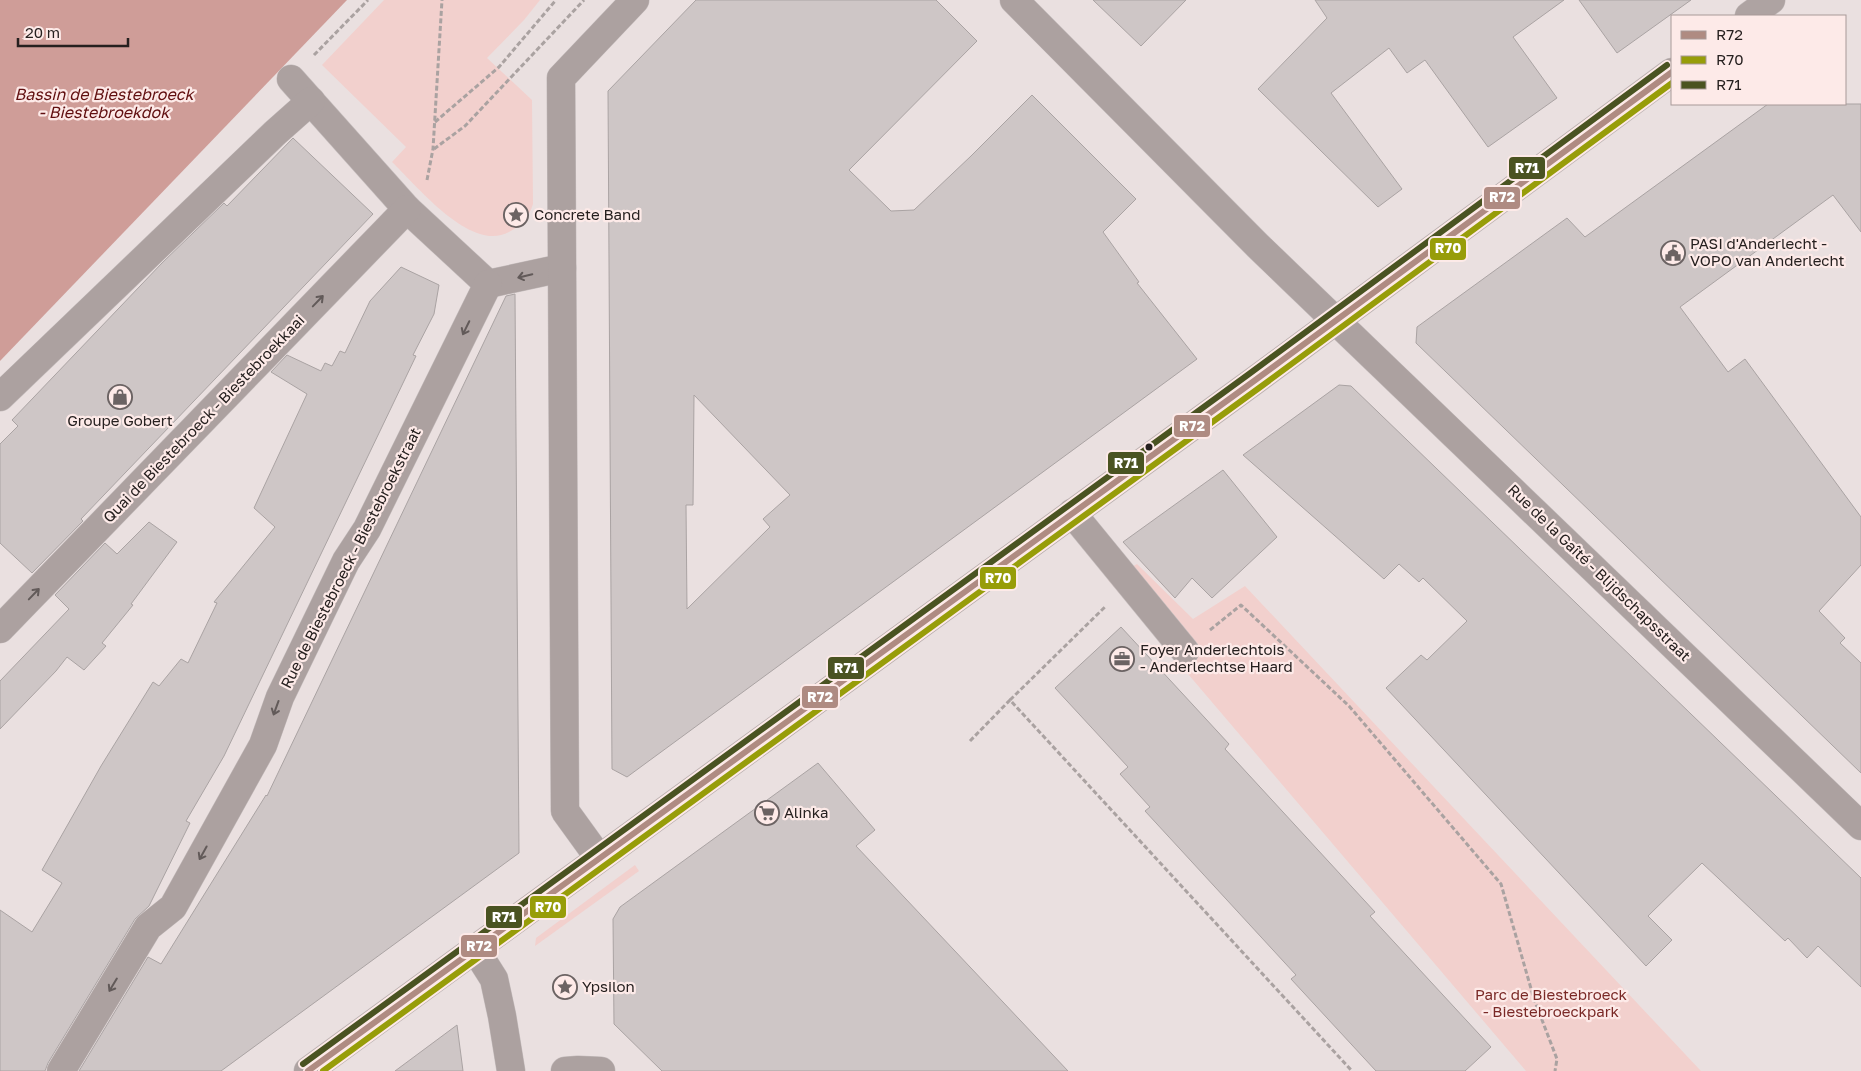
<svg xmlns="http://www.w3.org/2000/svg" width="1861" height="1071" viewBox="0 0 1861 1071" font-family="'Golos Text',sans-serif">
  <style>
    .green { fill: #f2d0cd }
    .water { fill: #cf9d98 }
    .building { fill: #cec6c6; stroke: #aaa3a3; fill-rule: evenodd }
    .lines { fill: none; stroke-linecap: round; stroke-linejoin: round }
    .minor-casing { stroke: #c6bebe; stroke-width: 29 }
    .major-casing { stroke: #c6bebe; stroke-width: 29 }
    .path { stroke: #aaa2a1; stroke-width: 3; stroke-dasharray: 5 2.5; stroke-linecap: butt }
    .minor { stroke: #aca1a0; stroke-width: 28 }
    .major { stroke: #aea3a2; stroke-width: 28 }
    .bus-1-casing { stroke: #fdeae8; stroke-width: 10 }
    .bus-2-casing { stroke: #fdeae8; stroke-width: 10 }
    .bus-3-casing { stroke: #fdeae8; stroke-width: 10 }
    .bus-1 { stroke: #af8b82; stroke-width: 6 }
    .bus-2 { stroke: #979d09; stroke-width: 6 }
    .bus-3 { stroke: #4a5321; stroke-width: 6 }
    .oneway { stroke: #625a59 }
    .bus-dot { fill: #26201f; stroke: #fdeae8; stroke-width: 2 }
    .labels { text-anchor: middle; stroke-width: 4.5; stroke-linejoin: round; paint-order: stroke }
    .poi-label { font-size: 15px; fill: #26201f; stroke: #fdeae8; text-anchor: start }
    .street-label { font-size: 15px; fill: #26201f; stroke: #fdeae8 }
    .park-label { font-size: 15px; fill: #7a2926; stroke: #fdeae8 }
    .water-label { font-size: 16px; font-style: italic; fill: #610f10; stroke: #fdeae8 }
    .line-badge { stroke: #fdeae8; stroke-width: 2 }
    .badge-label { font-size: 14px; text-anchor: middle; font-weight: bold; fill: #fff }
  </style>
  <rect width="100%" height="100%" fill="#eae0e0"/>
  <g class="green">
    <path d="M384,0H540L524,20L487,58L532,100L533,204C529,217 521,226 509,232C471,253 418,187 392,162L406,147L322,65Z"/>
    <path d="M1137,564L1193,619L1245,586L1701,1071H1526L1108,580Z"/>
    <path d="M635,865L639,871L535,946L536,938Z"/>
  </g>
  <path class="water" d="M0,0H347L0,361Z"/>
  <g class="building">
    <path d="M696,0H936L977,41L849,170L891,211L914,210L971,156L1032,95L1136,199L1103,232L1139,282L1137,283L1197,359L627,777L612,769L608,91ZM694,395L790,495L763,519L770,527L687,609L686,505H693Z"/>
    <path d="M1093,0H1186L1141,46Z"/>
    <path d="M1315,0H1564L1513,37L1557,98L1488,147L1425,60L1407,73L1389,48L1331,93L1402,189L1378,207L1258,89L1327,18Z"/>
    <path d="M1579,0H1691L1617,53Z"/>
    <path d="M1768,104H1861V232L1833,195L1680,307L1728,372L1745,359L1861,517V565L1819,611L1845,638L1840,643L1861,663V773L1416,343L1417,327L1567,218L1585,237Z"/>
    <path d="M293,138L373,214L81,519L83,521L32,573L0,543V444L18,426L12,420L162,263L224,203L227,206Z"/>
    <path d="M401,267L439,285L434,314L413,355L416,356L224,756L186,821L190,823L149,906L135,919L48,1063L45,1071H0V910L32,932L62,883L42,870L101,766L153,682L159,686L181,659L188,663L217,603L214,602L275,527L254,508L307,394L271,372L287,355L321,371L325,363L332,366L340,351L345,353L370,301Z"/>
    <path d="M515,294L519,853L221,1071H79L148,957L161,964L266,795L267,796L506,296Z"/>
    <path d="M1339,385L1351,386L1861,878V987L1818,946L1807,958L1788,938L1785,941L1702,863L1648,916L1672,940L1646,966L1386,688L1421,655L1427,660L1467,621L1423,578L1419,582L1399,564L1384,579L1243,455Z"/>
    <path d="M1223,470L1277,537L1212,598L1192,578L1175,598L1123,542Z"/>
    <path d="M149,522L177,542L131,604L133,605L102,643L106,646L84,670L67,657L56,671L0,729V681L69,609L55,595L105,543L117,554Z"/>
    <path d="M1121,627L1229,744L1225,749L1375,912L1370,916L1491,1047L1465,1071H1376L1291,979L1296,975L1145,811L1150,807L1120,774L1128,767L1055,688Z"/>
    <path d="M818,763L875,830L856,846L1068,1071H662L614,1024L613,919L620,907Z"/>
    <path d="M457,1025L463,1071H395Z"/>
  </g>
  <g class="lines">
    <defs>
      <g id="minor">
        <path d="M1014,0L1258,246L1861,826"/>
        <path d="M291,79L407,209L488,284"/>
        <path d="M488,284L562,268"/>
        <path d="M0,397L275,133L311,101"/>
        <path d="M1072,513L1185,651"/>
        <path d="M0,629L407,209"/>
        <path d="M599,858L565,811L561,78L635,0"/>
        <path d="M475,949L494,979L502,1016L511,1071"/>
        <path d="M61,1071L148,927L173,907L263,745L280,697L346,561L367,529L488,284"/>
        <path d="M565,1071L578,1070L601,1071"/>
      </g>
      <g id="major">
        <path d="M1749,16L1771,0"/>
        <path d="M308,1071L1254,381L1672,72"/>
      </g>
    </defs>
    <use href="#minor" class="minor-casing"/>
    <use href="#major" class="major-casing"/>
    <g class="path">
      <path d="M314,55L368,0"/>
      <path d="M435,122L499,67L556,0"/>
      <path d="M434,149L465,126L584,0"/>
      <path d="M427,180L433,149L442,0"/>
      <path d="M1210,630L1241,605L1349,706L1501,884L1534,999L1557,1059L1555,1071"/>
      <path d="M1010,700L1106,606"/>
      <path d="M970,741L1010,700L1352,1071"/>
    </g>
    <use href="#minor" class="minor"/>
    <use href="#major" class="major"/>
    <defs>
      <path id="bus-1" d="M308,1071L1254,381L1672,72"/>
      <path id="bus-2" d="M323,1071L1259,388L1672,83"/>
      <path id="bus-3" d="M303,1064L1249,374L1667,65"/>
    </defs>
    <use href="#bus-1" class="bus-1-casing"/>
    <use href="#bus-2" class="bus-2-casing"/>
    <use href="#bus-3" class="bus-3-casing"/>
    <use href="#bus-1" class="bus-1"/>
    <use href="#bus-2" class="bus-2"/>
    <use href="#bus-3" class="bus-3"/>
  </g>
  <defs><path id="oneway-shaft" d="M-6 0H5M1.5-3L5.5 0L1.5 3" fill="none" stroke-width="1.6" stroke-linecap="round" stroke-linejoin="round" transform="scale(1.25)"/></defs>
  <g class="oneway">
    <use href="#oneway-shaft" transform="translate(525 276) rotate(167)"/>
    <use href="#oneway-shaft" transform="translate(318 301) rotate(-46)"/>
    <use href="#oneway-shaft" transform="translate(466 328) rotate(116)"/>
    <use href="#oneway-shaft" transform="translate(34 594) rotate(-46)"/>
    <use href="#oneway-shaft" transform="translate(276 708) rotate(110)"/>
    <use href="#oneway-shaft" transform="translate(203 853) rotate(119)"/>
    <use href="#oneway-shaft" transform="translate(113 985) rotate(121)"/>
  </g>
  <defs>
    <symbol id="sight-ring" viewBox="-11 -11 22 22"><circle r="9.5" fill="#fdeae8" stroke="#6b6363" stroke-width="1.5"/><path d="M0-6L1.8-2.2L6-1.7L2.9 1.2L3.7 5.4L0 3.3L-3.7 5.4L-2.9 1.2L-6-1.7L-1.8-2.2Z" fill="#6b6363"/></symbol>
    <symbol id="civic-ring" viewBox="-11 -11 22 22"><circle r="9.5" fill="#fdeae8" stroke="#6b6363" stroke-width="1.5"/><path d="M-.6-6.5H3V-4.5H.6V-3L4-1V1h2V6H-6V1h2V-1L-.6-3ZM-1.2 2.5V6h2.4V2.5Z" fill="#6b6363"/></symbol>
    <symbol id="shop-ring" viewBox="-11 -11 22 22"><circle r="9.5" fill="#fdeae8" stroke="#6b6363" stroke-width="1.5"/><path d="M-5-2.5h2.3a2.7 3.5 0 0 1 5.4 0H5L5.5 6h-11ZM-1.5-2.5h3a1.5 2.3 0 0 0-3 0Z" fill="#6b6363"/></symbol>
    <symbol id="office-ring" viewBox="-11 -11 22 22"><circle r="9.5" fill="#fdeae8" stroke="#6b6363" stroke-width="1.5"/><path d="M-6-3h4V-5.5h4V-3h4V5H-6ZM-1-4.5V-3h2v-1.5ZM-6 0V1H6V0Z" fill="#6b6363"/></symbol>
    <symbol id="supermarket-ring" viewBox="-11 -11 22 22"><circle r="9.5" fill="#fdeae8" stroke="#6b6363" stroke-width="1.5"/><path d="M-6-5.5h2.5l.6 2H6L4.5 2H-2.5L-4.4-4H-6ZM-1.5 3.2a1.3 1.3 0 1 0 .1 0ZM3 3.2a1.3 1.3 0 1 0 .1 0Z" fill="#6b6363"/></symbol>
  </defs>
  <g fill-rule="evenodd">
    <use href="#sight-ring" x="502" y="201" width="28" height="28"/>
    <use href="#civic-ring" x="1659" y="239" width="28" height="28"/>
    <use href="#shop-ring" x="106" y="383" width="28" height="28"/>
    <use href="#office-ring" x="1108" y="645" width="28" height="28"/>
    <use href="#supermarket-ring" x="753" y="799" width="28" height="28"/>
    <use href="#sight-ring" x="551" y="973" width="28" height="28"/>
  </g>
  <circle class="bus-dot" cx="1149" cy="447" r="4.5"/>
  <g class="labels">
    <g class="poi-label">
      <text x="534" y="220">Concrete Band</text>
      <text x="1690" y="249">PASI d'Anderlecht -<tspan x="1690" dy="17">VOPO van Anderlecht</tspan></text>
      <text x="120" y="426" text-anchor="middle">Groupe Gobert</text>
      <text x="1140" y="655">Foyer Anderlechtois<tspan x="1140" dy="17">- Anderlechtse Haard</tspan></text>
      <text x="784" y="818">Alinka</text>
      <text x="582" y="992">Ypsilon</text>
    </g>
    <g class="street-label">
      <text transform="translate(204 419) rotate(-46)" y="5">Quai de Biestebroeck - Biestebroekkaai</text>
      <text transform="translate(351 558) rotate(-63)" y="5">Rue de Biestebroeck - Biestebroekstraat</text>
      <text transform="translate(1599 573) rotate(44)" y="5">Rue de la Gaîté - Blijdschapsstraat</text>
    </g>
    <g class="park-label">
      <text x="1551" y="1000">Parc de Biestebroeck<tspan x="1551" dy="17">- Biestebroeckpark</tspan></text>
    </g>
    <g class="water-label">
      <text x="104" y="100">Bassin de Biestebroeck<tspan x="104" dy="18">- Biestebroekdok</tspan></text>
    </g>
  </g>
  <g class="line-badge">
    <rect x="1508" y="156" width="38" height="24" rx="5" fill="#4a5321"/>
    <rect x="1483" y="186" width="38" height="24" rx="5" fill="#af8b82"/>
    <rect x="1429" y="237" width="38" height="24" rx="5" fill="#979d09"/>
    <rect x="1173" y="414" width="38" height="24" rx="5" fill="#af8b82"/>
    <rect x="1107" y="451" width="38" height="24" rx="5" fill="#4a5321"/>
    <rect x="979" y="566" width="38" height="24" rx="5" fill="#979d09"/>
    <rect x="827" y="656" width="38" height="24" rx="5" fill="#4a5321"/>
    <rect x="801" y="685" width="38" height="24" rx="5" fill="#af8b82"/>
    <rect x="529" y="895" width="38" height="24" rx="5" fill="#979d09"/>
    <rect x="485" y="905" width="38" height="24" rx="5" fill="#4a5321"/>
    <rect x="460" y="934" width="38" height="24" rx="5" fill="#af8b82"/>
  </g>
  <g class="badge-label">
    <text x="1527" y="173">R71</text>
    <text x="1502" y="202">R72</text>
    <text x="1448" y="253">R70</text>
    <text x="1192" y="431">R72</text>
    <text x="1126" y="468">R71</text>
    <text x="998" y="583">R70</text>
    <text x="846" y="673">R71</text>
    <text x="820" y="702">R72</text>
    <text x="548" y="912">R70</text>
    <text x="504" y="922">R71</text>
    <text x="479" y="951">R72</text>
  </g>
  <rect x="1671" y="15" width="175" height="90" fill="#fdeae8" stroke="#a79998"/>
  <rect x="1681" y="31" width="25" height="8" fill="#af8b82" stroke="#a79998"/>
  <text x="1716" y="40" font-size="15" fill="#26201f">R72</text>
  <rect x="1681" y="56" width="25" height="8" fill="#979d09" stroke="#a79998"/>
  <text x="1716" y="65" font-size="15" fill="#26201f">R70</text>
  <rect x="1681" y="81" width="25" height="8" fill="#4a5321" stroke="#a79998"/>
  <text x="1716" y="90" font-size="15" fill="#26201f">R71</text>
  <path d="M18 38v8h110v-8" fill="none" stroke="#26201f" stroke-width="2.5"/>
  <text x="25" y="38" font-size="15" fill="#26201f" stroke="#fdeae8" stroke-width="4" paint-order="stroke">20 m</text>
</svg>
